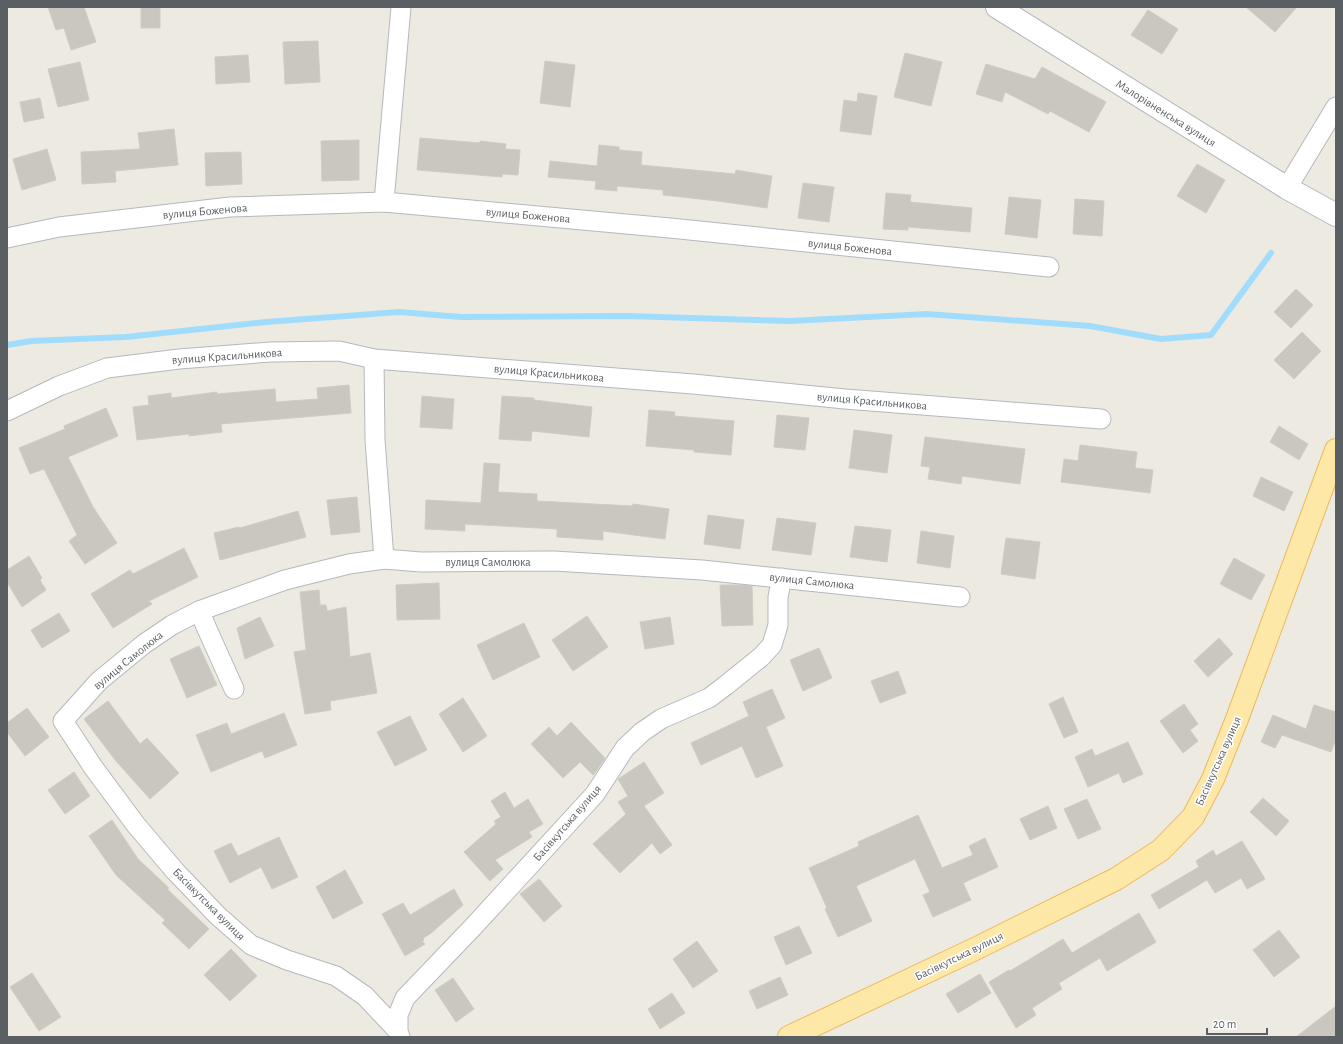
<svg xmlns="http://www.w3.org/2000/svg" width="1343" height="1044" viewBox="0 0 1343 1044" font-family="'Alegreya Sans',sans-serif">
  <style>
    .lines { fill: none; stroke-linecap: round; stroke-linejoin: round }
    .stream { stroke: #a2dcfd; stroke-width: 6 }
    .building { fill: #cac7c1; stroke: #d1cbc1 }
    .street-casing { stroke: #b5b8bc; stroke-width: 21 }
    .secondary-casing { stroke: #b4b8bc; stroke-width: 24 }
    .primary-casing { stroke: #edb95b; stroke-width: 24 }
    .street { stroke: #fff; stroke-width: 19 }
    .secondary { stroke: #fff; stroke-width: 22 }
    .primary { stroke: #fde8a7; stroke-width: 22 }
    .labels { text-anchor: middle; stroke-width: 3; stroke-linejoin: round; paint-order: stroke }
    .street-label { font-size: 12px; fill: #5a5f63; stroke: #fff }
  </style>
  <rect width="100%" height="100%" fill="#edeae2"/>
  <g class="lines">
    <path class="stream" d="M7,345L31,341L126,337L266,322L399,312L461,317L627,316L790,321L927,314L1090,326L1161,339L1211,335L1271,253"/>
  </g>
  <g class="building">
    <path d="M48,7H84L96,42L71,50L64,28L56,30Z"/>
    <rect x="141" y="7" width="19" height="21"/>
    <path d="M1246,7H1297L1275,32Z"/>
    <path d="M1148,10L1178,29L1162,54L1131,35Z"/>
    <path d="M318,41L320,82L285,84L283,42Z"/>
    <path d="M905,53L942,62L931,106L894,97Z"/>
    <path d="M248,55L250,82L216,84L215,57Z"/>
    <path d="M545,61L575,65L570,107L540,103Z"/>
    <path d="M80,62L89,100L58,107L48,69Z"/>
    <path d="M986,64L1035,79L1042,67L1106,102L1089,132L1050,111L1048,114L1005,92L1002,102L976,94Z"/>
    <path d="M858,93L877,96L871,135L840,131L844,100L857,102Z"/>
    <path d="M40,98L44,118L24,122L20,102Z"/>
    <path d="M174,129L178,165L115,171L116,182L82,184L81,152L140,149L138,133Z"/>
    <path d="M420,138L480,143V141L506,144L505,149L520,150L518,175L502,174V177L417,170Z"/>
    <path d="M359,140V180L322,181L321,141Z"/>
    <path d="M599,145L619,147V150L642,152L641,165L735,174L736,170L772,176L767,208L718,201L663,195V190L617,186V191L595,189L596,181L548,177L550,161L597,166Z"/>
    <path d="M47,149L56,180L22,190L13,159Z"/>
    <path d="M241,152L242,184L206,186L205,153Z"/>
    <path d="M1197,164L1225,180L1206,213L1177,196Z"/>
    <path d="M803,183L834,187L829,222L798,218Z"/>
    <path d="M886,193L911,195L910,202L972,208L970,232L908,227V230L883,229Z"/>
    <path d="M1009,197L1041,200L1037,238L1005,234Z"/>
    <path d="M1075,199L1104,201L1102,236L1073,234Z"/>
    <path d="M1296,289L1313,305L1291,328L1274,312Z"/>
    <path d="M1302,332L1321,351L1294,379L1274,360Z"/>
    <path d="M349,385L351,413L221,424L222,432L189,436V434L137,440L133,407L149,405L148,396L171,393V398L217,392V394L275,389L276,402L318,399L317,388Z"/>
    <path d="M422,396L454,399L452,429L420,427Z"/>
    <path d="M502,396L534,398V400L592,407L589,437L532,431L531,441L499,439Z"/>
    <path d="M106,408L118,436L68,457L93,507L117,543L85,564L69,541L77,535L44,469L30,474L19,448L65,429L64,426Z"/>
    <path d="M649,410L675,412L674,416L734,421L731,455L694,452V450L646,446Z"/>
    <path d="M777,415L809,418L805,450L774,447Z"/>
    <path d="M1279,426L1308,444L1299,460L1270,442Z"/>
    <path d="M854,430L892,435L887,473L849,468Z"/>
    <path d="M925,437L1025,449L1020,484L962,476L961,484L928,479L930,467L921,466Z"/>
    <path d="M1080,445L1137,452L1135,468L1153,470L1150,493L1061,482L1064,459L1078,461Z"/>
    <path d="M484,463L500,464L498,492L537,494V501L632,506L633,504L669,509L665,539L603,531V540L557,537V529L465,524V531L425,529L426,500L481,503Z"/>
    <path d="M1261,477L1293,492L1284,511L1253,496Z"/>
    <path d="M357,497L360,532L331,535L327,500Z"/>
    <path d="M298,511L306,537L220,560L214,533L239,527L240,528Z"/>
    <path d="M708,515L744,520L740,549L704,544Z"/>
    <path d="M777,518L816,523L811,555L772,550Z"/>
    <path d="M855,526L891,530L887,562L850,557Z"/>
    <path d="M921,531L954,536L950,568L917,563Z"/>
    <path d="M1006,538L1040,542L1035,579L1001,574Z"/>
    <path d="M184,548L198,577L149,601L152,604L113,628L91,594L130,570L133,574Z"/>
    <path d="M29,556L42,578L40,580L46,590L22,607L7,582V570Z"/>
    <path d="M1234,558L1265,575L1251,600L1220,584Z"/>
    <path d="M439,583L440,619L397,620L396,585Z"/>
    <path d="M720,585H738L752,586L753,625L722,626Z"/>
    <path d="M319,590L320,605H326L327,611L346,607L350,657L370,653L377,693L330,701L331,710L305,714L294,652L306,650L300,592Z"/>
    <path d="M59,613L70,631L42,648L31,630Z"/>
    <path d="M587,616L608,647L573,671L552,640Z"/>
    <path d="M260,617L274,646L245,659L237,628Z"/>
    <path d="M670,617L674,644L645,649L640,622Z"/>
    <path d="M524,623L540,657L493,680L477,645Z"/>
    <path d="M1219,638L1233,654L1208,677L1194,661Z"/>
    <path d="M199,646L217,685L187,698L170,659Z"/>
    <path d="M819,648L832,678L803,691L790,660Z"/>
    <path d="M898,671L906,693L880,703L871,681Z"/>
    <path d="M772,689L785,718L766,727L783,766L756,778L742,746L701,765L691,743L749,716L743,702Z"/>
    <path d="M1063,697L1078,732L1064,738L1049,704Z"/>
    <path d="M463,698L487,736L463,752L439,714Z"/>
    <path d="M108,701L140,744L147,738L179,773L150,799L116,761L84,719Z"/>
    <path d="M1184,704L1198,724L1190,730L1198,741L1183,753L1160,721Z"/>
    <path d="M1314,705L1336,712V739L1331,752L1282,735L1275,748L1261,742L1273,715L1306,729Z"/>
    <path d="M27,708L49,737L25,756L7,732V723Z"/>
    <path d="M284,713L297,745L265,758L262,751L211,772L196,735L227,723L231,734Z"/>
    <path d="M410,716L427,750L395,766L377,732Z"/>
    <path d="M571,722L605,758L597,770L593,775L580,762L563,778L531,744L549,727L557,736Z"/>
    <path d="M1128,742L1143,774L1123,783L1119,773L1088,787L1075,757L1092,749L1095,756Z"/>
    <path d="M644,762L664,793L644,806L672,845L660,854L652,843L620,873L593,844L626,814L618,802L628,796L618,779Z"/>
    <path d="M74,772L90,796L65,814L48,790Z"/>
    <path d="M505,792L514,808L528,799L543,824L529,832L532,837L495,860L503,869L490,881L464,852L496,824L494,821L501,817L491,801Z"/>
    <path d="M1263,798L1289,821L1276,836L1250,812Z"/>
    <path d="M1087,799L1101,829L1078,839L1064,809Z"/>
    <path d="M1048,806L1057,828L1030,840L1020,819Z"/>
    <path d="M918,815L942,868L973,855L969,846L985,838L998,867L963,883L971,900L933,917L923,895L930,892L915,859L856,886L872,921L838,937L825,909L827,908L809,868L859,846L858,842Z"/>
    <path d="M112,820L138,859L169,888L167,889L209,929L189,949L162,923L165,920L116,875L89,836Z"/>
    <path d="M279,837L298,877L272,889L261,867L230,883L214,851L231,843L238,856Z"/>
    <path d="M1242,841L1265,879L1247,889L1241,878L1215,893L1207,880L1159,909L1151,895L1199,867L1196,861L1213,850L1216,856Z"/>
    <path d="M345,870L363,903L333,919L316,887Z"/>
    <path d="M539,879L562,906L544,922L520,894Z"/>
    <path d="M454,889L463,905L430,934L423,938L424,940L422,941L425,944L405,956L382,914L403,903L410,915Z"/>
    <path d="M1139,913L1156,942L1107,971L1100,958L1059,983L1062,989L1032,1008L1036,1015L1016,1028L989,982L1009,970L1010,971L1063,939L1072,953Z"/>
    <path d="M799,926L812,953L786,965L774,937Z"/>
    <path d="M1279,930L1300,957L1274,977L1253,950Z"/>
    <path d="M697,941L718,971L693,988L673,959Z"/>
    <path d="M231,949L257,976L230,1001L204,975Z"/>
    <path d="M32,973L61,1017L39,1031L10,987Z"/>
    <path d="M980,974L991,993L958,1013L946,994Z"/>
    <path d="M780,977L788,995L757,1009L749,991Z"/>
    <path d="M453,978L474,1009L456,1022L435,990Z"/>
    <path d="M672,993L685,1013L660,1029L648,1009Z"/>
    <path d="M1336,1006V1037H1296Z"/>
  </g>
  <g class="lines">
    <defs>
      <g id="street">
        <path d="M1287,188L1336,107"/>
        <path d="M384,202L401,7"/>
        <path d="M7,238L59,227L230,207L384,202L670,228L1049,267"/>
        <path d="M374,359L375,440L384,559"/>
        <path d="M7,411L59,386L107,368L179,359L271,352L339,351L374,359L693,384L845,399L1101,419"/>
        <path d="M199,611L234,689"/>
        <path d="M398,1031L365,996L336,976L287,960L251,945L217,915L175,871L136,825L93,767L63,721L99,681L144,644L172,625L199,611L285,580L349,564L384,559L421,562L554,561L702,570L960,597"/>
        <path d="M400,1037L398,1031V1015L405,998L473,927L595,794L625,748L642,732L661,719L709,698L725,686L761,657L772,645L778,625V597L782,578"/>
      </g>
      <path id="secondary" d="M997,7L1287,188L1336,215"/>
      <path id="primary" d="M789,1037L975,949L1116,879L1161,850L1193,817L1213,779L1237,719L1336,450"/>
    </defs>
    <use href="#street" class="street-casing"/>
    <use href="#secondary" class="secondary-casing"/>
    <use href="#primary" class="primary-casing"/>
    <use href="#street" class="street"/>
    <use href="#secondary" class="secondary"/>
    <use href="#primary" class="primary"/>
  </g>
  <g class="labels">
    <g class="street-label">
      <text transform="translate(1166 113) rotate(32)" y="4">Малорівненська вулиця</text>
      <text transform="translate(205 211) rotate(-5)" y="4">вулиця Боженова</text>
      <text transform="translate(528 215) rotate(5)" y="4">вулиця Боженова</text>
      <text transform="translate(850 247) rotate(6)" y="4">вулиця Боженова</text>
      <text transform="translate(227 356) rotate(-4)" y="4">вулиця Красильникова</text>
      <text transform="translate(549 373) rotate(5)" y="4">вулиця Красильникова</text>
      <text transform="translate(872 401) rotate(5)" y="4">вулиця Красильникова</text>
      <text x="488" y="566">вулиця Самолюка</text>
      <text transform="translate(812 581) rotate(6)" y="4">вулиця Самолюка</text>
      <text transform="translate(128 660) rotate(-39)" y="4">вулиця Самолюка</text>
      <text transform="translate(1218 761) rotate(-66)" y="4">Басівкутська вулиця</text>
      <text transform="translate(567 823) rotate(-49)" y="4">Басівкутська вулиця</text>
      <text transform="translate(209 904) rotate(45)" y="4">Басівкутська вулиця</text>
      <text transform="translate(959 956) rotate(-26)" y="4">Басівкутська вулиця</text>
    </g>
  </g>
  <rect width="1343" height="1044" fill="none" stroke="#5a5f63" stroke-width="16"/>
  <path d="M1207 1028v6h60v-6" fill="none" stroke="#5a5f63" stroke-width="2"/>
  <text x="1213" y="1028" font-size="12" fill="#5a5f63" stroke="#ffffff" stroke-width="3" paint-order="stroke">20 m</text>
</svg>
